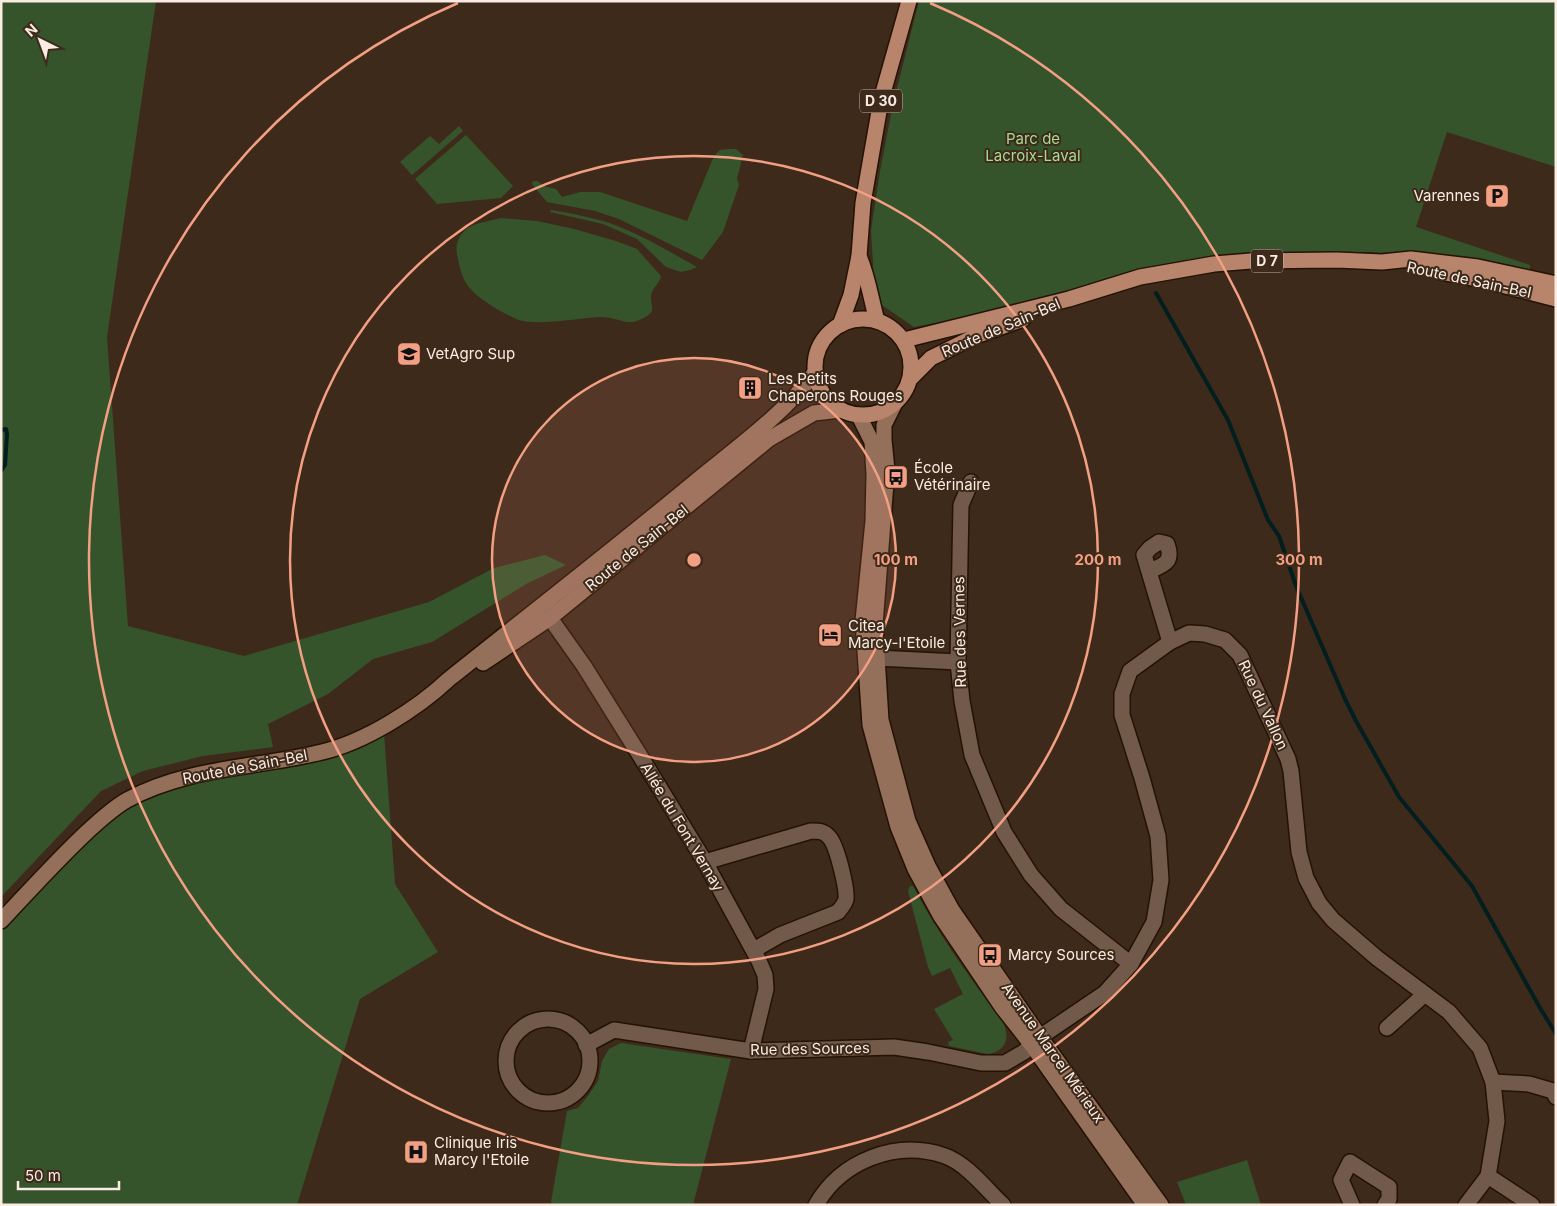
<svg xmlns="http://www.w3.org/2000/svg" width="1557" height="1206" viewBox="0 0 1557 1206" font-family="Inter,sans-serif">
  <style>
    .green { fill: #35542b }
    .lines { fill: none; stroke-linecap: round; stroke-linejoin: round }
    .stream { stroke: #031e1e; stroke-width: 4 }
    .street-casing { stroke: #241204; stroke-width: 18 }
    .secondary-casing { stroke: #241204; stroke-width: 18 }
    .primary-casing { stroke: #241204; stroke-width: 18 }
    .street { stroke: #715a49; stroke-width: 15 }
    .secondary { stroke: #946f5a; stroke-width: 15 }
    .primary { stroke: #b8846b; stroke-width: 15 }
    .ring { fill: none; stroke: #f39f83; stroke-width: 2.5 }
    .labels { text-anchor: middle; stroke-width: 4; stroke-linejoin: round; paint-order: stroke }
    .shield { fill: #3e2a1a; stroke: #c2b2a7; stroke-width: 1 }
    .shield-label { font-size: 14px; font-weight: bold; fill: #faece3 }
    .park-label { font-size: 15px; fill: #a6dc94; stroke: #3e2a1a }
    .poi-label { font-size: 15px; fill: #faece3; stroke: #3e2a1a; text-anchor: start }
    .street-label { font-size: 15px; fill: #faece3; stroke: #3e2a1a }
    .centre { fill: #f39f83; stroke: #3e2a1a; stroke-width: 2.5 }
    .ring-label { font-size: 15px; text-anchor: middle; font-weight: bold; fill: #f39f83; stroke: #3e2a1a; stroke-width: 4; stroke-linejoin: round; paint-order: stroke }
  </style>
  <rect width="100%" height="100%" fill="#3e2a1a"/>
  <g class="green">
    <path d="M1,1H156L107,337L128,626L244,656L429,602L494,568L545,555L566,565L528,583L432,642L373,659L328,694L268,724L273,747L203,756L143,771L101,791L1,897Z"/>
    <path d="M919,1H1556V167L1447,132L1416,227L1530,265V273L1429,255L1368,252H1267L1150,267L1066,291L961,318L914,327L880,304L874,280L871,230L880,171L893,104Z"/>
    <path d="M459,126L463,131L412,175L400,162L430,136L439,144Z"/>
    <path d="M466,135L513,186L501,198L437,204L415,179Z"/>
    <path d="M729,149H736L743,155L737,179L739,185L723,232L702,260L619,219L595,211L547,202L532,184L533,181H538L543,186L556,189L562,197L580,192H600L687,221L714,156L720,150Z"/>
    <path d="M551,210C574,214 598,218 620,227C647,238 672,253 697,267L690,270L681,272L666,267L637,239L603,224L550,212Z"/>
    <path d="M501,218L537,221L574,229L616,241L637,249L661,276C660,283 652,288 651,296C650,300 653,306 652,311C650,316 638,321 633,322C623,323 611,316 599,317C580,318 536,326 519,320C504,314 474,297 466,283C461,275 459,264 457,254C455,244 459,234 468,228C478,222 490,221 501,218Z"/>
    <path d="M384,733L395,884L438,952L360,999L297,1205H1V931L116,812L150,796L210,777L280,769L323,759Z"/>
    <path d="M910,886H913C938,934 970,978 1003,1022C1010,1037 1007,1051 988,1054L949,1046L948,1042L953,1040L934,1009L963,994L950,968L932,976L928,967L908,891Z"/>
    <path d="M621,1043L731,1059L693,1205H553L551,1202L567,1111L578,1108L588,1096L598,1081L602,1061L609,1049Z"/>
    <path d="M1247,1160L1261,1205H1186L1177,1182Z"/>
  </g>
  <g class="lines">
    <g class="stream">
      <path d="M1156,293L1228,420L1268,520L1279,536L1296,586L1345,699L1356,721L1399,797L1472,886L1540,1008L1556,1034"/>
      <path d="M1,430L6,429L7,434L5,465L1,471"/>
    </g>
    <defs>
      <g id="street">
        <path d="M971,482L961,505L958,662L962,701L972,755L1004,832L1031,875L1061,909L1131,964"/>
        <path d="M1149,571C1163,565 1174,563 1167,544L1159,542L1150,548L1144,555L1170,642"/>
        <path d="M552,608L550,609V618L584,666L639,754L705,862L759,961L765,975L766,989L751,1051"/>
        <path d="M877,658L958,662"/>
        <path d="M705,862L811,831C819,831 824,831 829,837C837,845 847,888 846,899C845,904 841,908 838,912L780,935L754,950"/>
        <circle cx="548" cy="1061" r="42"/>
        <path d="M1387,1028L1425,994"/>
        <path d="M586,1045L614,1030L751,1051L894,1047L928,1052L981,1063H1005L1024,1052L1040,1037L1105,993L1131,964L1154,922L1161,880L1158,836L1142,778L1122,715V694L1130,671L1170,642L1189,633L1205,634L1225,640L1240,655L1288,759L1291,771L1299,852L1306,878L1319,903L1333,920L1377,958L1449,1012L1480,1048L1493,1082L1497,1121L1488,1176L1466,1205"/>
        <path d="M1493,1082L1529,1084L1553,1091L1556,1097"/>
        <path d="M1488,1176L1532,1205"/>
        <path d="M816,1205C841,1161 896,1139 945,1156C966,1163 987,1190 1003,1205"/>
        <path d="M1352,1205L1341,1180L1350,1162L1389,1187V1199L1385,1205"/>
      </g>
      <g id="secondary">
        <path d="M894,405L884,425V440L887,470L875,625L881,720L908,821L928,866L952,910L1040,1037L1161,1205"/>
        <path d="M859,416L872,442L874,474L873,521L863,621L870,725L898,827L915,869L940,915L1002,1007L1031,1044L1145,1205"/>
        <path d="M483,663L550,618L769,439L814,413L840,410"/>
        <path d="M1,921C30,890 58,859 88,831C100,820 113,808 127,800C187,767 257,768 322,752C365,742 417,709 449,679C533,612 618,546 701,477C738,447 787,411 815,372"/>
      </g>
      <g id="primary">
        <path d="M859,256C868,277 871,299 877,321"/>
        <path d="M1440,272L1482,280L1556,299"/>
        <circle cx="863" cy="367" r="48"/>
        <path d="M840,325L851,295L859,256L863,203L881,100L909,1"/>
        <path d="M904,340L1069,299L1140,277L1214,264L1251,261L1337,260L1382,262L1411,259L1478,267L1556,284"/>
        <path d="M911,378L931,358L976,336L1023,319"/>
      </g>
    </defs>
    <use href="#street" class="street-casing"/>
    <use href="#secondary" class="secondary-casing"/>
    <use href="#primary" class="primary-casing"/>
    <use href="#street" class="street"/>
    <use href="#secondary" class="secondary"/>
    <use href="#primary" class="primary"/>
  </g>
  <circle cx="694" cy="560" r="202" fill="#f39f83" fill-opacity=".12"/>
  <g class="ring">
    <circle cx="694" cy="560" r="202"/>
    <circle cx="694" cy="560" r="404"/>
    <path d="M930 3A605 605 0 1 1 458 3"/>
  </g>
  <defs>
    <symbol id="parking-square" viewBox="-11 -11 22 22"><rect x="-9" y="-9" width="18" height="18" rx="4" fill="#f39f83" stroke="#3e2a1a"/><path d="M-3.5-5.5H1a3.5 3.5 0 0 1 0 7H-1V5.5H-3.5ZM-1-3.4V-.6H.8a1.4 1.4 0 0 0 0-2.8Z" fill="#111"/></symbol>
    <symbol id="university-square" viewBox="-11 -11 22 22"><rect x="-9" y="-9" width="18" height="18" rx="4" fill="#f39f83" stroke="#3e2a1a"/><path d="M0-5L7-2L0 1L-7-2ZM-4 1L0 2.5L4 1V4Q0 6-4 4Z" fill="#111"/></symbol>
    <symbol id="building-square" viewBox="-11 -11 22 22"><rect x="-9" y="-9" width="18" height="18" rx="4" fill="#f39f83" stroke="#3e2a1a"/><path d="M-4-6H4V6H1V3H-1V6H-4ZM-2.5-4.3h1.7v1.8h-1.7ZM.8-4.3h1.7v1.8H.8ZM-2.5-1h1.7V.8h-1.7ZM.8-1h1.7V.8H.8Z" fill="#111"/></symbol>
    <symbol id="bus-square" viewBox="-11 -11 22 22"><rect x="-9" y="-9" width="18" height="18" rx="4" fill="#f39f83" stroke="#3e2a1a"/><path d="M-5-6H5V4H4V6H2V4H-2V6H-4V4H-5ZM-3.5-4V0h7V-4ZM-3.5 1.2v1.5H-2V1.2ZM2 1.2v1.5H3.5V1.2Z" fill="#111"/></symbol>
    <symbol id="hotel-square" viewBox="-11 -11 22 22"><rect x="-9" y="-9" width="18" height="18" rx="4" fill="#f39f83" stroke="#3e2a1a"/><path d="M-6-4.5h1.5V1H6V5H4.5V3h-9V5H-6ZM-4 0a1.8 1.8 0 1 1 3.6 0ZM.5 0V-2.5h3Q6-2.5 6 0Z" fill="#111"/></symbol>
    <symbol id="hospital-square" viewBox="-11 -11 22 22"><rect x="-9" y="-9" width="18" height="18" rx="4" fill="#f39f83" stroke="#3e2a1a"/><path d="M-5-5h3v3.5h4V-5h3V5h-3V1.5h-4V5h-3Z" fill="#111"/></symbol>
  </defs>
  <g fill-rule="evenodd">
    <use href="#parking-square" x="1483" y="182" width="28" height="28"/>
    <use href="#university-square" x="395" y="340" width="28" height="28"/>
    <use href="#building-square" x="736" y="374" width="28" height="28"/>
    <use href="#bus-square" x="882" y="463" width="28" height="28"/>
    <use href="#hotel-square" x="816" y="621" width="28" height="28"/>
    <use href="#bus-square" x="976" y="941" width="28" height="28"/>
    <use href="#hospital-square" x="402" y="1138" width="28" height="28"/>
  </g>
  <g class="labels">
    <g class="shield">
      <rect x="860" y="89.5" width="42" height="23" rx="4"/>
      <rect x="1251" y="249.5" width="32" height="23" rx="4"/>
    </g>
    <g class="shield-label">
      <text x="881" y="106">D 30</text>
      <text x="1267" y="266">D 7</text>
    </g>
    <g class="park-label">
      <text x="1033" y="144">Parc de<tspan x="1033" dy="17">Lacroix-Laval</tspan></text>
    </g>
    <g class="poi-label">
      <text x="1480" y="201" text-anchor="end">Varennes</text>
      <text x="426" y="359">VetAgro Sup</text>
      <text x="768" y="384">Les Petits<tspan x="768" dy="17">Chaperons Rouges</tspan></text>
      <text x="914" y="473">École<tspan x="914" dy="17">Vétérinaire</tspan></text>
      <text x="848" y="631">Citea<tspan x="848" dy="17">Marcy-l'Etoile</tspan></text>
      <text x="1008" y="960">Marcy Sources</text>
      <text x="434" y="1148">Clinique Iris<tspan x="434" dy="17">Marcy l'Etoile</tspan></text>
    </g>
    <g class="street-label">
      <text transform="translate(1469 280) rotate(12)" y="5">Route de Sain-Bel</text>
      <text transform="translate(1001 328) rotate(-23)" y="5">Route de Sain-Bel</text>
      <text transform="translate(637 548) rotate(-39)" y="5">Route de Sain-Bel</text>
      <text transform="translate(960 632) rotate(-91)" y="5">Rue des Vernes</text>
      <text transform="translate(1263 705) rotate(65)" y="5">Rue du Vallon</text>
      <text transform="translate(245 767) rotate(-11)" y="5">Route de Sain-Bel</text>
      <text transform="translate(682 827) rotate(59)" y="5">Allée du Font Vernay</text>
      <text transform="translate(810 1049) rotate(-1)" y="5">Rue des Sources</text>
      <text transform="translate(1053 1053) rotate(55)" y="5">Avenue Marcel Mérieux</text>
    </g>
  </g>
  <circle cx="694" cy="560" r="8" class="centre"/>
  <g class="ring-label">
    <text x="896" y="565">100 m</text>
    <text x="1098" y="565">200 m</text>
    <text x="1299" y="565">300 m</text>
  </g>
  <rect width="1557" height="1206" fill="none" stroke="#faece3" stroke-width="5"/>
  <g transform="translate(40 40) rotate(318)" stroke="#3e2a1a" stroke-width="4" paint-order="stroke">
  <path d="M0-4L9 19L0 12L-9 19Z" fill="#faece3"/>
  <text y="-8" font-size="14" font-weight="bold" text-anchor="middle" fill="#faece3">N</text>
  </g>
  <path d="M18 1181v8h101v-8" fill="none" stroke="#faece3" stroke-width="2.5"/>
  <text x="25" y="1181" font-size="15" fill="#faece3" stroke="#3e2a1a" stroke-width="4" paint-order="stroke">50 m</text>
</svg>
